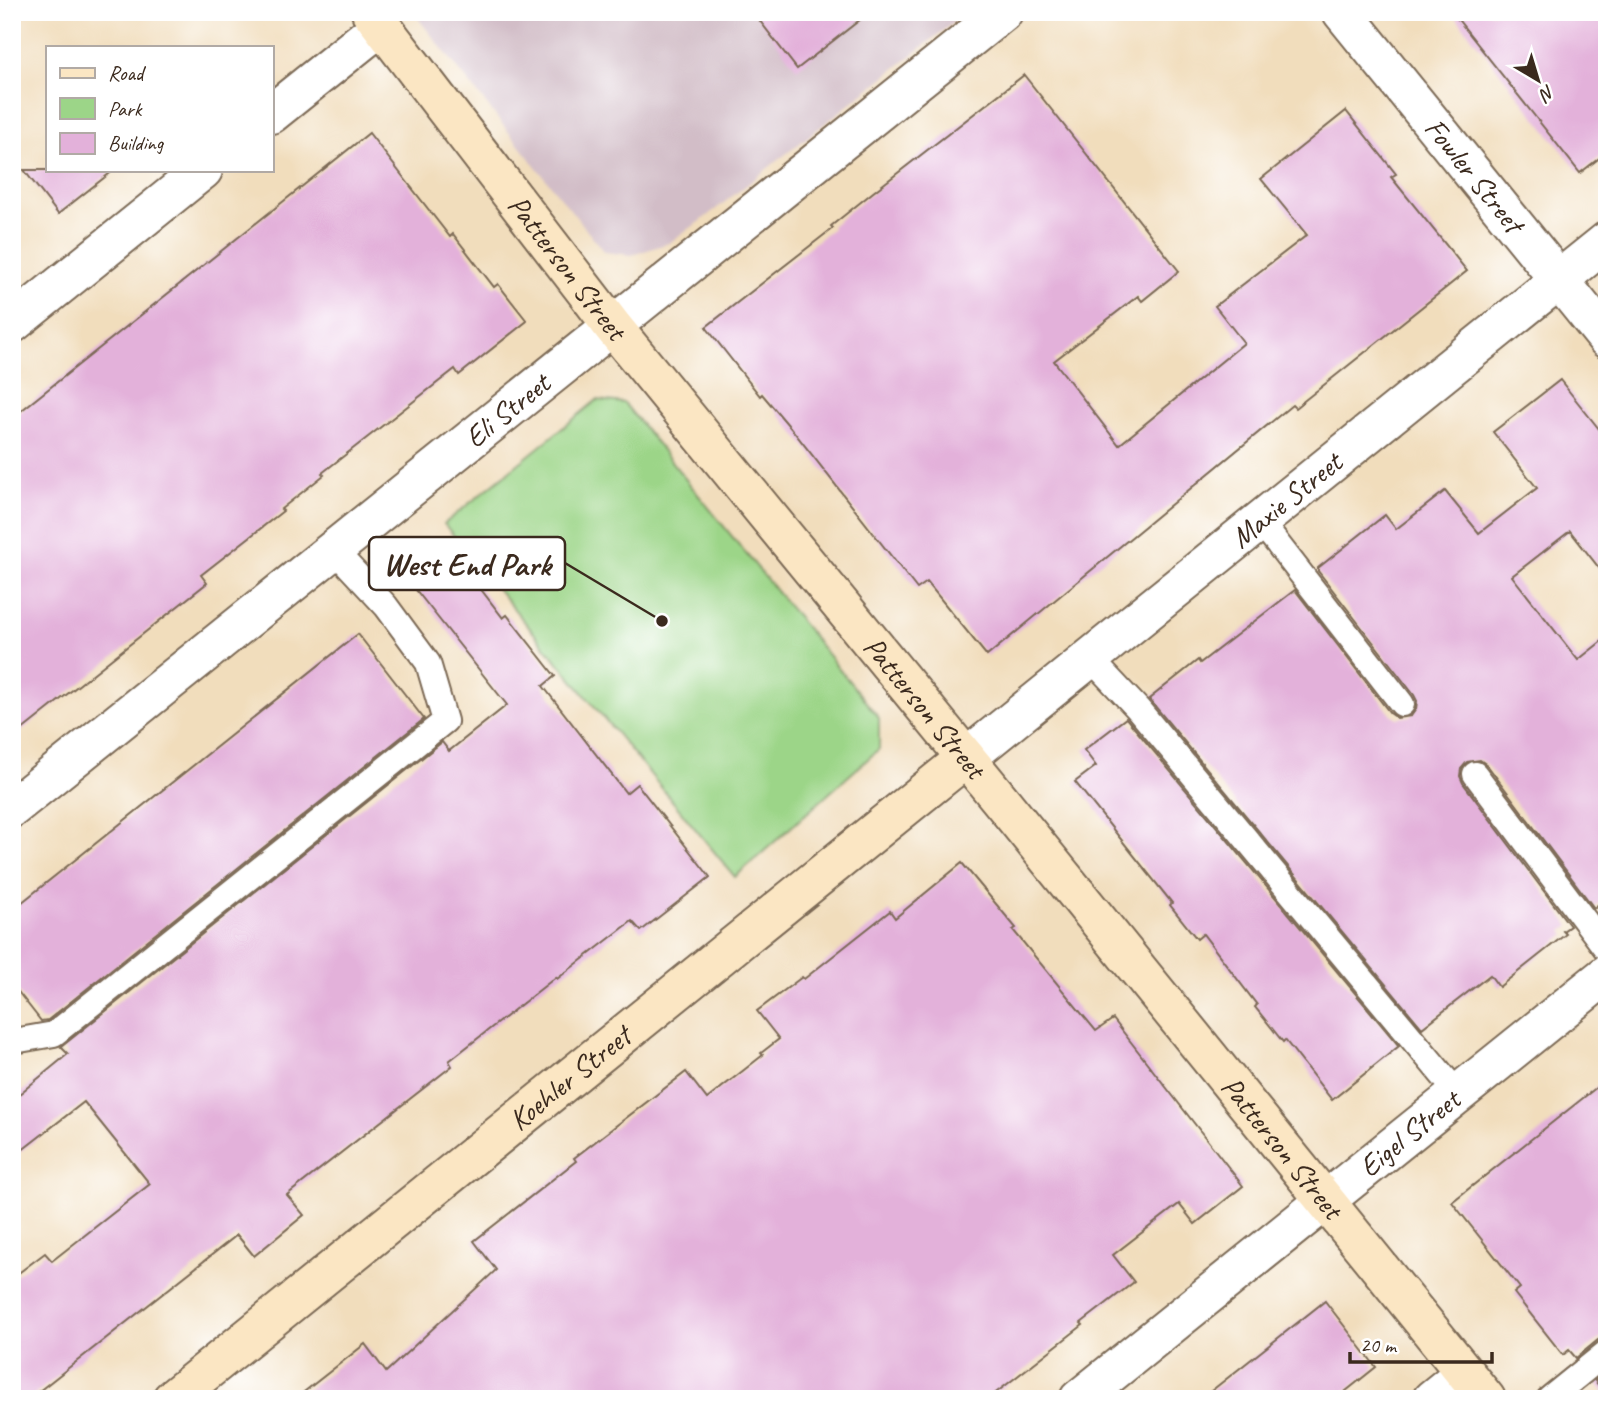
<svg xmlns="http://www.w3.org/2000/svg" width="1619" height="1411" viewBox="0 0 1619 1411" font-family="Caveat,sans-serif">
  <style>
    .industrial { fill: #d2bdc7 }
    .green { fill: #9cd588; stroke: #6c8053; stroke-width: 2 }
    .building { fill: #e3b1da }
    .lines { fill: none; stroke-linecap: round; stroke-linejoin: round }
    .lane-casing { stroke: #7b6955; stroke-width: 28 }
    .street-casing { stroke: #7b6955; stroke-width: 42 }
    .secondary-casing { stroke: #7b6955; stroke-width: 42 }
    .lane { stroke: #fff; stroke-width: 24 }
    .street { stroke: #fff; stroke-width: 38 }
    .secondary { stroke: #fbe6c3; stroke-width: 38 }
    .labels { text-anchor: middle; stroke-width: 7; stroke-linejoin: round; paint-order: stroke }
    .street-label { font-size: 30px; fill: #3b2a1e; stroke: #fff }
    .leader { fill: none; stroke: #3b2a1e; stroke-width: 2.5 }
    .callout-dot { fill: #3b2a1e; stroke: #fff; stroke-width: 2.5 }
    .callout { fill: #fff; stroke: #3b2a1e; stroke-width: 2.5 }
    .callout-label { font-size: 32px; text-anchor: middle; font-weight: bold; fill: #3b2a1e }
  </style>
  <rect width="100%" height="100%" fill="#fff"/>
  <filter id="ink" filterUnits="userSpaceOnUse"><feTurbulence type="fractalNoise" baseFrequency=".0143" numOctaves="2"/><feDisplacementMap in="SourceGraphic" scale="14" xChannelSelector="R" yChannelSelector="G"/><feConvolveMatrix kernelMatrix="1 2 1 2 8 2 1 2 1" color-interpolation-filters="sRGB"/></filter>
  <filter id="wash" filterUnits="userSpaceOnUse"><feTurbulence type="fractalNoise" baseFrequency=".00686" numOctaves="4" result="noise"/><feDisplacementMap in="SourceGraphic" scale="28" xChannelSelector="R" yChannelSelector="G"/><feGaussianBlur stdDeviation="1.57" result="paint"/><feColorMatrix in="noise" values="0 0 0 0 0 0 0 0 0 0 0 0 0 0 0 0 0 1.4 0 .05"/><feComposite in="paint" operator="in"/></filter>
  <g filter="url(#wash)">
    <rect width="100%" height="100%" fill="#f1ddbc"/>
    <path class="industrial" d="M413,12H967L702,220L669,243L632,255L604,252Z"/>
    <path class="green" d="M597,400L624,403L879,718V749L735,877L444,524Z"/>
    <g id="blocks">
      <g class="building">
        <path d="M753,12H870L797,69Z"/>
        <path d="M1452,12H1607V152L1580,173Z"/>
        <path d="M1024,75L1179,271L1142,301L1138,296L1054,361L1119,445L1244,343L1215,306L1307,235L1261,179L1346,111L1396,174L1391,177L1467,271L1295,408L1292,405L987,656L927,582L917,589L794,432L762,394L760,396L706,327L833,228L831,226L872,193Z"/>
        <path d="M369,133L450,237L453,234L494,287L498,284L527,321L459,375L455,369L322,473L324,475L281,509L283,511L201,575L207,583L12,738V418Z"/>
        <path d="M24,170H114L58,214Z"/>
        <path d="M1560,380L1607,439V578L1570,531L1512,576L1578,660L1607,637V897L1594,908L1487,765L1480,760L1467,762L1461,769L1460,776L1463,783L1570,926L1563,931L1566,934L1499,987L1490,975L1422,1028L1149,699L1198,660L1200,663L1295,590L1390,713L1397,718L1411,716L1416,709L1417,701L1414,695L1318,571V568L1385,515L1396,529L1445,491L1479,533L1537,488L1493,432Z"/>
        <path d="M453,553L503,618L507,615L555,676L543,686L626,793L637,784L710,877L641,931L632,921L557,979L556,977L449,1061L452,1066L287,1195L304,1215L254,1256L237,1235L29,1399H12V1278L45,1253L52,1261L150,1184L84,1102L12,1158V1100L68,1054L61,1047L442,742L449,751L507,705L412,585Z"/>
        <path d="M358,634L424,719L48,1020L41,1021L12,984V903H21Z"/>
        <path d="M1126,718L1399,1046L1332,1100L1285,1040L1283,1042L1255,1007L1257,1005L1203,934L1197,939L1170,905L1172,903L1075,782L1096,766L1084,750Z"/>
        <path d="M962,863L1016,928L1013,930L1096,1031L1113,1019L1243,1186L1195,1224L1179,1204L1113,1255L1134,1282L1081,1323L1083,1325L988,1399H295L365,1344L386,1372L496,1270L474,1241L576,1161L574,1158L686,1072L707,1099L763,1055L761,1053L779,1039L757,1011L802,977L804,979L890,911L895,918Z"/>
        <path d="M1607,1079V1337L1598,1340L1576,1358L1569,1350L1563,1355L1514,1293L1520,1288L1452,1202Z"/>
        <path d="M1325,1301L1376,1367L1336,1399H1201Z"/>
        <path d="M1607,1371V1396L1595,1381Z"/>
      </g>
    </g>
  </g>
  <g filter="url(#ink)">
    <use href="#blocks" fill-opacity="0" stroke="#7b6955" stroke-width="2"/>
    <g class="lines">
      <defs>
        <g id="lane">
          <path d="M1260,521L1402,704"/>
          <path d="M1090,658L1138,709L1458,1094"/>
          <path d="M1475,774L1607,950"/>
          <path d="M12,1038L14,1041L54,1034L445,721L428,663L386,606L334,550"/>
          <path d="M1549,1399L1607,1352"/>
        </g>
        <g id="street">
          <path id="s1" d="M1342,12L1607,339"/>
          <path d="M271,114L382,25"/>
          <path d="M12,324L203,170"/>
          <path id="s2" d="M966,758L1607,241"/>
          <path id="s3" d="M12,808L1003,12"/>
          <path id="s4" d="M1079,1399L1607,974"/>
          <path d="M1432,1399L1464,1373"/>
        </g>
        <g id="secondary">
          <path id="s5" d="M371,12L613,327L1003,803L1486,1399"/>
          <path id="s6" d="M172,1399L966,758"/>
        </g>
      </defs>
      <use href="#lane" class="lane-casing"/>
      <use href="#street" class="street-casing"/>
      <use href="#secondary" class="secondary-casing"/>
      <use href="#lane" class="lane"/>
      <use href="#street" class="street"/>
      <use href="#secondary" class="secondary"/>
    </g>
  </g>
  <g class="labels">
    <g class="street-label">
      <text dy="10" stroke="none"><textPath href="#s1" startOffset="210">Fowler Street</textPath></text>
      <text dy="10" stroke="none"><textPath href="#s5" startOffset="322">Patterson Street</textPath></text>
      <text dy="10" stroke="none"><textPath href="#s3" startOffset="635">Eli Street</textPath></text>
      <text dy="10" stroke="none"><textPath href="#s2" startOffset="411">Maxie Street</textPath></text>
      <text dy="10" stroke="none"><textPath href="#s5" startOffset="889">Patterson Street</textPath></text>
      <text dy="10" stroke="none"><textPath href="#s6" startOffset="511">Koehler Street</textPath></text>
      <text dy="10" stroke="none"><textPath href="#s4" startOffset="424">Eigel Street</textPath></text>
      <text dy="10" stroke="none"><textPath href="#s5" startOffset="1456">Patterson Street</textPath></text>
    </g>
  </g>
  <path class="leader" d="M662 621L565 563"/>
  <circle class="callout-dot" cx="662" cy="621" r="7"/>
  <rect class="callout" x="369" y="537" width="196" height="53" rx="7"/>
  <g class="callout-label">
    <text x="467" y="575">West End Park</text>
  </g>
  <rect width="1619" height="1411" fill="none" stroke="#fff" stroke-width="42"/>
  <rect x="46" y="46" width="228" height="126" fill="#ffffff" stroke="#b1aaa5" stroke-width="2"/>
  <rect x="60" y="68" width="35" height="10" fill="#fbe6c3" stroke="#b1aaa5" stroke-width="2"/>
  <text x="108" y="80" font-size="21" fill="#3b2a1e">Road</text>
  <rect x="60" y="98" width="35" height="21" fill="#9cd588" stroke="#b1aaa5" stroke-width="2"/>
  <text x="108" y="116" font-size="21" fill="#3b2a1e">Park</text>
  <rect x="60" y="133" width="35" height="21" fill="#e3b1da" stroke="#b1aaa5" stroke-width="2"/>
  <text x="108" y="150" font-size="21" fill="#3b2a1e">Building</text>
  <g transform="translate(1538 80) rotate(142)" stroke="#ffffff" stroke-width="5" paint-order="stroke">
  <path d="M0-5L12 26L0 18L-12 26Z" fill="#3b2a1e"/>
  <text y="-10" font-size="19" font-weight="bold" text-anchor="middle" fill="#3b2a1e">N</text>
  </g>
  <path d="M1350 1352v10h142v-10" fill="none" stroke="#3b2a1e" stroke-width="3.5"/>
  <text x="1360" y="1352" font-size="21" fill="#3b2a1e" stroke="#ffffff" stroke-width="5" paint-order="stroke">20 m</text>
</svg>
